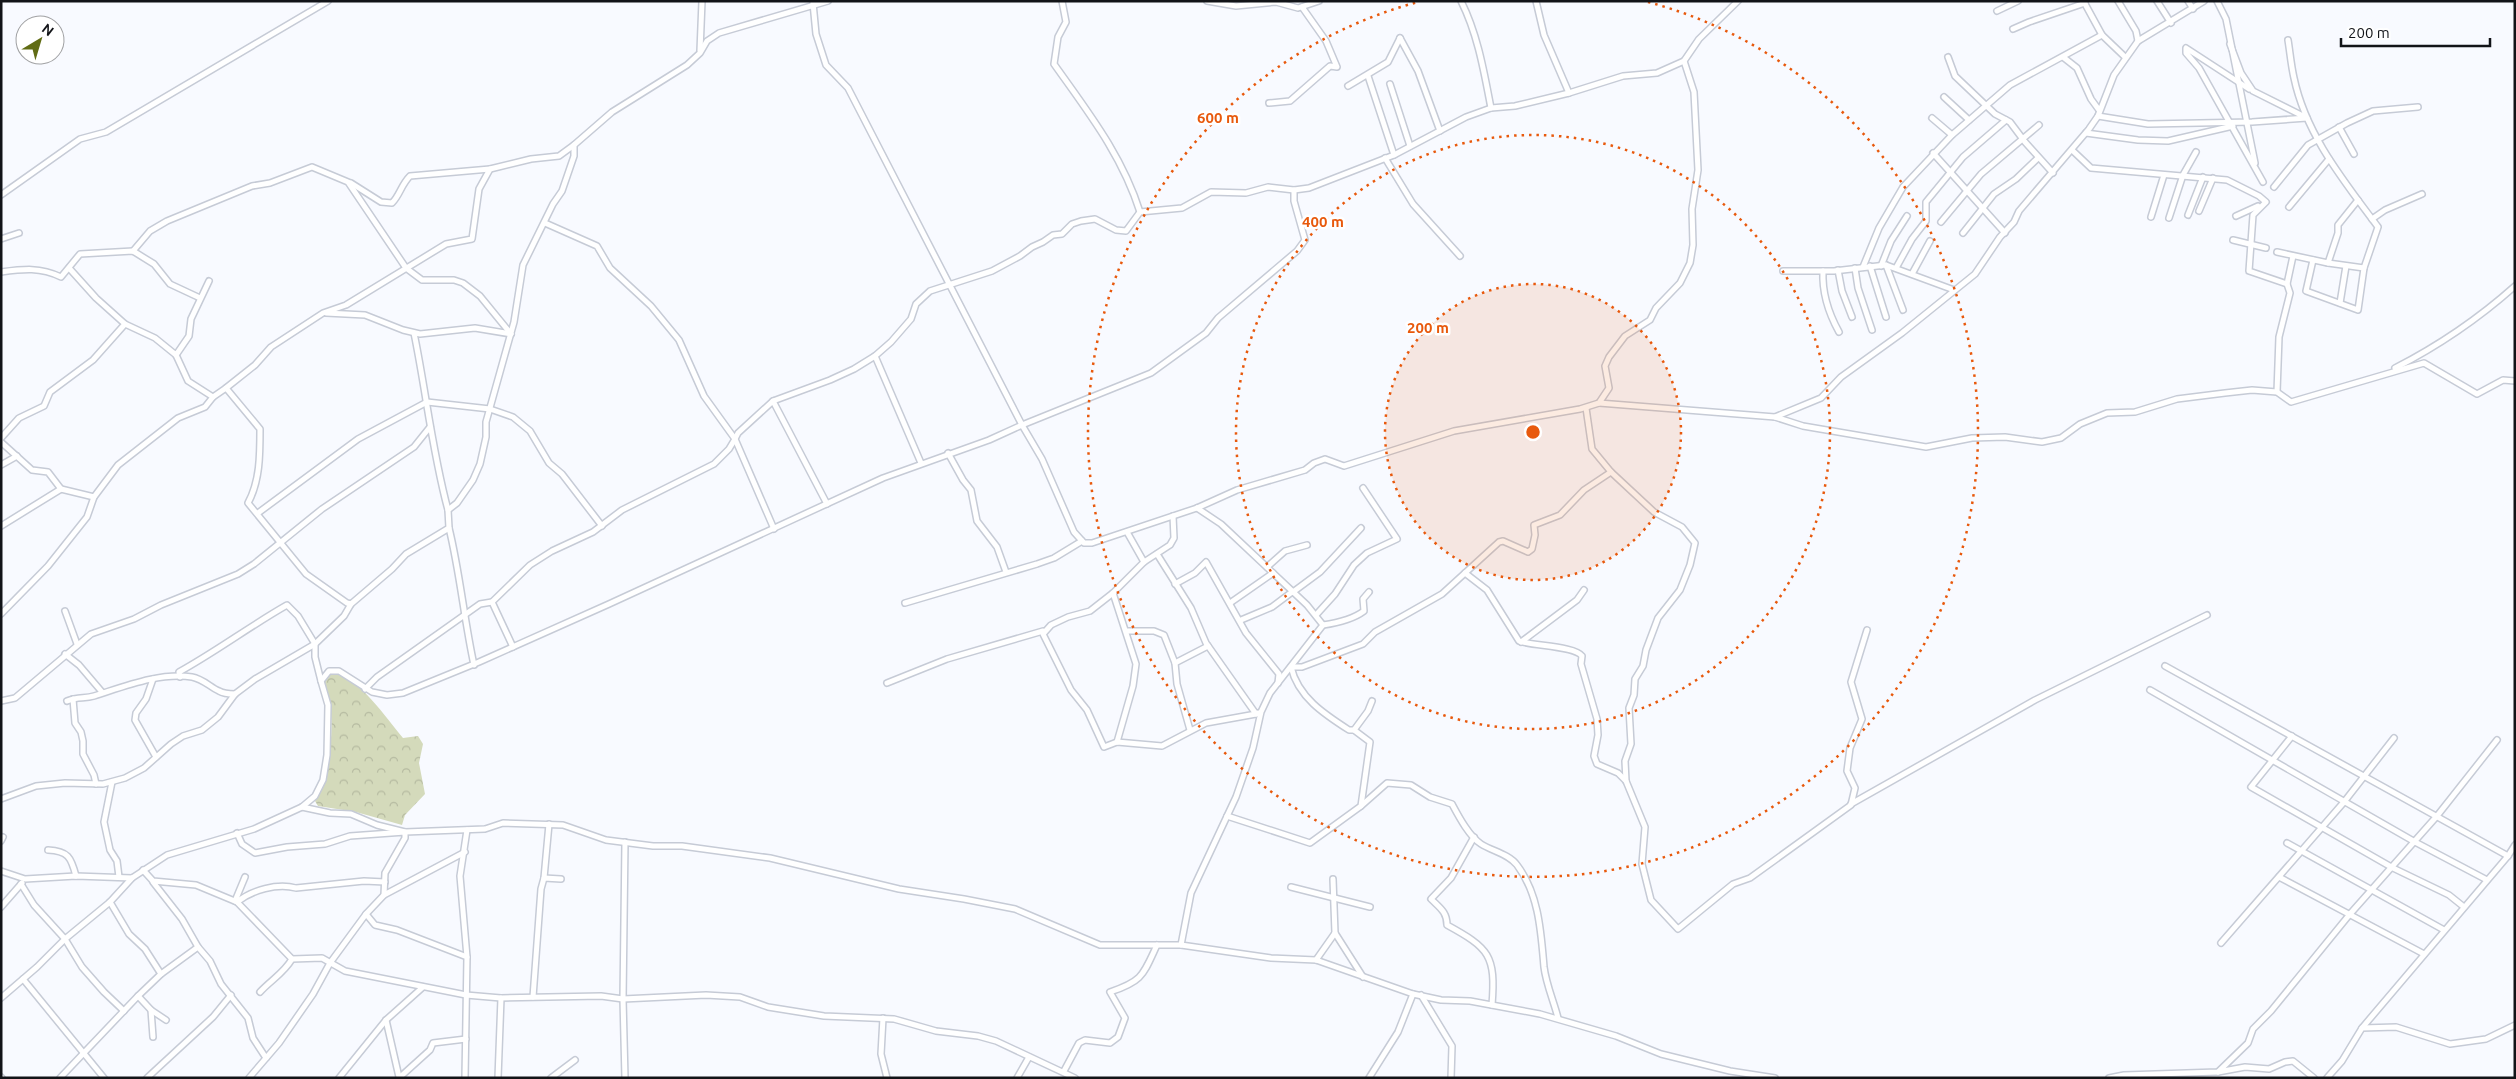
<svg xmlns="http://www.w3.org/2000/svg" width="2516" height="1079" viewBox="0 0 2516 1079" font-family="Ubuntu,sans-serif">
  <style>
    .forest { fill: url(#forest-crowns) }
    .lines { fill: none; stroke-linecap: round; stroke-linejoin: round }
    .minor-casing { stroke: #c6cbd6; stroke-width: 8 }
    .minor { stroke: #fff; stroke-width: 5 }
    .ring { fill: none; stroke: #e8590c; stroke-width: 2.5; stroke-dasharray: 2.5 5 }
    .centre { fill: #e8590c; stroke: #fff; stroke-width: 2.5 }
    .ring-label { font-size: 15px; text-anchor: middle; font-weight: bold; fill: #e8590c; stroke: #fff; stroke-width: 5; stroke-linejoin: round; paint-order: stroke }
  </style>
  <defs>
    <pattern id="forest-crowns" width="20" height="18" patternUnits="userSpaceOnUse" patternTransform="scale(1.25)"><rect width="20" height="18" fill="#d4dabb"/><path d="M2 6a3 3 0 1 1 6 0M12 15a3 3 0 1 1 6 0" fill="none" stroke="#b5baa0"/></pattern>
  </defs>
  <rect width="100%" height="100%" fill="#f8faff"/>
  <path class="forest" d="M331,673C360,677 385,717 403,738L418,736L423,744L419,763L425,794L405,815L402,825L356,812L318,806L315,801C328,775 333,742 331,714C330,701 322,689 326,676Z"/>
  <g class="lines">
    <defs>
      <g id="minor">
        <path d="M1062,1L1066,22L1058,37L1054,64C1088,112 1122,155 1140,212"/>
        <path d="M1207,1L1236,6L1276,2L1298,8L1319,1"/>
        <path d="M1461,1C1478,35 1484,72 1491,108"/>
        <path d="M1536,1L1544,35L1569,93"/>
        <path d="M2118,1L2136,31L2138,41"/>
        <path d="M2157,1L2171,23"/>
        <path d="M2188,1L2193,9"/>
        <path d="M2217,1L2226,19L2255,163"/>
        <path d="M2084,2L2102,35L2125,57"/>
        <path d="M813,3L816,34L826,65L848,88L1022,425L1151,373L1206,333L1218,318L1297,251L1305,240L1294,201V190"/>
        <path d="M1997,11L2018,1"/>
        <path d="M2013,29L2029,22L2085,3"/>
        <path d="M1400,38L1418,71L1440,131"/>
        <path d="M2288,40C2290,52 2291,65 2294,78C2306,135 2344,181 2378,227L2364,268L2358,310L2306,291L2313,260"/>
        <path d="M700,51L702,1"/>
        <path d="M1948,57L1955,76L1995,114L2010,122L2025,142L2053,173"/>
        <path d="M2063,57L2077,68L2091,99L2099,110"/>
        <path d="M1368,76L1394,155"/>
        <path d="M1390,84L1410,146"/>
        <path d="M1348,86L1388,62L1400,38"/>
        <path d="M2249,89L2186,48V53L2199,68L2263,182"/>
        <path d="M1944,97L1969,120"/>
        <path d="M1269,103L1290,101L1330,66L1337,67L1326,41L1302,7"/>
        <path d="M2098,116L2148,124L2252,122L2307,118L2253,91L2241,73L2230,44"/>
        <path d="M1932,118L1952,135"/>
        <path d="M2339,127L2354,154"/>
        <path d="M2086,133L2138,140L2168,141L2233,126"/>
        <path d="M2072,150L2091,168L2227,180L2259,196L2266,202L2253,215L2249,271L2287,284"/>
        <path d="M1933,153L2005,233"/>
        <path d="M1385,158L1413,204L1460,256"/>
        <path d="M351,183L381,202L392,203C400,195 401,185 410,176L490,169"/>
        <path d="M2274,187L2308,145L2347,123L2373,111L2418,107"/>
        <path d="M1,195L80,139L106,132L328,1"/>
        <path d="M2289,207L2329,159"/>
        <path d="M2199,211L2213,178"/>
        <path d="M2188,215L2203,177"/>
        <path d="M2236,216L2258,206"/>
        <path d="M2151,217L2164,175"/>
        <path d="M2169,218L2183,175L2196,152"/>
        <path d="M2372,219L2385,210L2422,194"/>
        <path d="M1941,222L1981,174L2039,125"/>
        <path d="M1963,233L1994,194L2016,179L2038,158"/>
        <path d="M1,239L19,233"/>
        <path d="M2233,240L2266,248"/>
        <path d="M133,251L150,231L167,221L252,186L270,183L312,167L348,182L406,268L422,280H454L463,283L480,296L511,334"/>
        <path d="M2277,252L2328,263L2364,268"/>
        <path d="M2328,263L2338,233V225L2358,200"/>
        <path d="M1886,265L1903,310"/>
        <path d="M1870,266L1886,317"/>
        <path d="M1881,266L1891,241L1907,216"/>
        <path d="M1863,267L1879,228L1903,187L1952,135L2010,85L2102,35"/>
        <path d="M1855,268L1858,288L1872,330"/>
        <path d="M1896,268L1912,239L1926,221V202L1963,157L2006,120"/>
        <path d="M1838,270L1842,291L1852,317"/>
        <path d="M1783,271H1834L1886,265L1954,290"/>
        <path d="M1823,271C1822,292 1829,314 1839,332"/>
        <path d="M1,272C24,269 40,267 61,277L80,254L133,251L154,264L170,284L200,298"/>
        <path d="M1912,274L1930,241"/>
        <path d="M2340,303L2346,266"/>
        <path d="M326,313L365,315L403,330L420,334L475,328L511,334"/>
        <path d="M125,324L155,338L176,355L189,336L191,319L209,281"/>
        <path d="M414,333C426,391 432,451 448,510"/>
        <path d="M875,356L921,463"/>
        <path d="M2395,368C2438,346 2478,319 2515,286"/>
        <path d="M226,388L255,365L271,347L323,313L346,305L446,244L472,239L479,189L490,169L531,159L559,156L574,145"/>
        <path d="M2277,392L2279,337L2290,293L2287,284L2293,256"/>
        <path d="M213,397L226,388L260,429C260,455 260,481 248,503L306,574L347,603L351,604"/>
        <path d="M773,401L827,504"/>
        <path d="M1599,403L1775,417L1821,398L1841,377L1902,333L1975,274L2000,237L2014,222L2019,211L2089,129L2098,116L2114,75L2138,41L2204,1"/>
        <path d="M1775,417L1803,426L1926,447L1972,438L2005,437L2042,442L2061,438L2080,424L2107,413L2135,412L2177,399L2225,393L2252,390L2277,392L2291,402L2424,363L2477,394L2503,380L2515,381"/>
        <path d="M1,438L19,418L44,406L50,392L93,360L125,324L96,298L69,268"/>
        <path d="M1,442L32,470L48,472L61,489L94,497"/>
        <path d="M948,453L963,480L971,490L977,521L997,547L1006,572"/>
        <path d="M1,465L17,456"/>
        <path d="M1611,472L1654,512L1682,527L1695,543L1690,565L1680,590L1658,618L1646,650L1643,666L1635,679L1634,695L1629,708L1631,744L1625,761L1626,781"/>
        <path d="M258,513L358,439L427,402L490,409L513,417L530,431L549,463L562,474L602,526"/>
        <path d="M1173,516L1174,538L1170,545L1144,562L1113,593L1090,611L1068,617L1051,625L1043,634L1071,690L1087,710L1104,747L1117,742L1162,746L1206,723L1256,714"/>
        <path d="M1,526L61,489"/>
        <path d="M449,528C460,573 464,619 474,665"/>
        <path d="M774,529L735,439L738,433L773,401L830,380L854,369L875,356L891,342L911,319L916,304L930,291L992,271L1020,256L1032,247L1043,242L1053,235L1062,234L1072,224L1081,221L1095,219L1116,230L1126,231L1140,212L1182,208L1211,192L1246,193L1268,187L1294,190L1309,188L1394,155L1466,117L1491,108L1515,106L1569,93L1623,76L1657,73L1684,61"/>
        <path d="M1127,532L1144,562"/>
        <path d="M1157,554L1191,608L1206,643L1256,714L1258,713"/>
        <path d="M1267,567L1285,551L1307,545"/>
        <path d="M1465,573L1487,590L1519,641C1533,646 1575,646 1582,656L1581,664L1597,719L1598,735L1594,756L1597,764L1618,773L1626,781L1645,827L1642,864L1651,900L1678,929L1733,884L1750,878L1851,805L1855,788L1847,771L1850,748L1862,719L1851,682L1867,630"/>
        <path d="M1175,584L1195,573L1206,562L1246,633L1279,674L1278,683"/>
        <path d="M1293,592L1320,572L1361,528"/>
        <path d="M1113,593L1136,664L1133,686L1117,742"/>
        <path d="M905,603L1037,564L1054,558L1082,541"/>
        <path d="M1230,603L1273,573"/>
        <path d="M65,611L77,644"/>
        <path d="M1,614L48,566L87,517L94,497L118,465L178,418L205,407L213,397L188,381L176,355"/>
        <path d="M1316,615L1335,594L1354,565L1367,553L1397,539L1363,488"/>
        <path d="M1241,620L1272,607L1292,592"/>
        <path d="M1323,625C1337,623 1352,620 1364,611L1363,599L1369,592"/>
        <path d="M1127,631H1154L1164,635L1175,663L1208,646"/>
        <path d="M1521,642L1577,600L1584,590"/>
        <path d="M513,647L492,602L530,565L552,551L593,532L622,510L714,464L729,449L735,439L704,396L679,340L651,306L610,268L597,246L545,223"/>
        <path d="M65,654L79,665L102,692"/>
        <path d="M1175,663L1177,684L1190,730"/>
        <path d="M2165,666L2508,856"/>
        <path d="M180,677L179,672C217,651 250,626 287,605L298,616L315,644V657L321,681"/>
        <path d="M153,679L146,699L136,713L135,720L156,757"/>
        <path d="M887,683L947,659L1043,631"/>
        <path d="M365,689L377,677L480,604L492,602"/>
        <path d="M2150,690L2415,842L2487,880"/>
        <path d="M73,699L75,723L81,732L83,741V754L94,775L96,784"/>
        <path d="M1,701L15,698L91,634L134,619L161,605L238,574L254,564L322,509L414,447L430,427"/>
        <path d="M67,701C78,696 84,699 94,696C123,687 160,672 192,677C203,679 210,687 219,691C224,694 230,694 235,694"/>
        <path d="M1372,701L1368,711L1354,730H1349C1324,714 1298,697 1291,667H1302L1363,644L1375,632L1442,594L1499,542L1503,541L1528,552L1532,549L1535,535L1534,525L1560,515L1584,490L1611,472L1592,449L1586,408"/>
        <path d="M2292,736L2251,787L2393,868L2449,895L2464,907"/>
        <path d="M112,782L104,822L110,850L117,861L119,877"/>
        <path d="M1,799L36,786L65,783L103,784L125,778L144,768L171,744L183,736L202,730L218,717L235,694L255,679L315,644L344,616L351,604L392,569L406,554L449,528L448,510L457,503L473,480L480,464L486,437V422L514,322L523,265L553,204L562,191L574,156V145L612,112L687,65L700,53L707,41L719,33L828,1"/>
        <path d="M1851,804L2035,700L2207,615"/>
        <path d="M1361,806L1387,783L1411,785L1430,797L1452,804C1459,817 1469,836 1481,844C1492,851 1509,854 1517,865C1539,894 1541,932 1544,967C1546,984 1554,1002 1558,1018"/>
        <path d="M302,807L330,813L351,814L377,825L405,832L485,829L503,823L563,825L606,840L653,846H682L770,858L899,889L964,899L1015,909L1100,945H1181L1271,958L1316,960L1413,994L1441,1000L1470,1001L1540,1014L1616,1036L1661,1054L1730,1071L1775,1078"/>
        <path d="M1227,816L1310,843L1361,806L1370,742L1354,730"/>
        <path d="M237,833L242,844L255,853L287,847L325,844L350,836L405,832V838L385,873L384,895L366,914L330,963L313,994L279,1043L249,1078"/>
        <path d="M1474,837L1451,878L1431,899C1440,908 1447,912 1447,925C1489,948 1496,955 1492,1005"/>
        <path d="M1,841L3,837"/>
        <path d="M2287,843L2444,930"/>
        <path d="M48,850C68,851 71,857 76,876"/>
        <path d="M143,870L153,881L196,885L237,902L292,959L322,958L345,971L466,995L501,998L601,996L623,999L706,995L740,997L768,1007L824,1016L894,1019L936,1031L978,1036L996,1041L1075,1078"/>
        <path d="M1,871L25,879L76,876L132,878L167,855L254,829L302,807L315,796L323,780L327,755L328,705L321,681L329,671H339L372,692L387,695L403,693L479,662L609,604L883,478L989,440L1022,425L1042,459L1074,532L1084,543H1092L1197,508L1237,490L1305,470L1314,463L1325,459L1344,466L1454,431L1580,409L1599,403L1609,388L1605,366L1609,357L1625,336L1650,320L1656,308L1680,283L1690,263L1693,245L1692,209L1698,170L1694,92L1684,61L1699,39L1738,1"/>
        <path d="M2279,877L2424,954"/>
        <path d="M544,878L549,824"/>
        <path d="M153,882L182,919L198,947"/>
        <path d="M21,884L34,905L65,939L82,967L104,992L124,1011"/>
        <path d="M1291,887L1370,907"/>
        <path d="M384,895L465,852"/>
        <path d="M235,901L245,877"/>
        <path d="M110,902L129,934L145,949L161,974"/>
        <path d="M237,902C252,890 277,883 296,888L364,881L385,882"/>
        <path d="M1,907L22,883"/>
        <path d="M366,914L375,925L397,930L467,957L465,1078"/>
        <path d="M1335,933L1363,977"/>
        <path d="M2221,943L2344,802L2394,738"/>
        <path d="M1181,945L1191,893L1236,797L1253,748L1261,712L1270,693L1323,625L1307,605L1221,524L1197,508"/>
        <path d="M467,957L460,876L467,830"/>
        <path d="M1316,960L1335,933L1333,879"/>
        <path d="M23,979L104,1078"/>
        <path d="M260,992C271,980 284,973 292,959"/>
        <path d="M1421,995L1452,1046L1451,1078"/>
        <path d="M138,996L151,1010L153,1037"/>
        <path d="M533,997L541,889L544,878L561,879"/>
        <path d="M1,998L37,967L65,939L110,902L132,878"/>
        <path d="M151,1010L166,1020"/>
        <path d="M883,1018L881,1054L887,1078"/>
        <path d="M386,1020L399,1077"/>
        <path d="M2362,1028L2508,856L2515,845"/>
        <path d="M1064,1071L1079,1043L1085,1040L1110,1043L1118,1037L1125,1018L1110,992C1143,981 1143,975 1157,945"/>
        <path d="M2218,1072L2248,1043L2253,1029L2271,1011L2350,914L2437,816L2497,740"/>
        <path d="M1,1077L2,1078"/>
        <path d="M60,1078L138,996L161,974L198,947L210,961L221,984L248,1018L253,1038L266,1058"/>
        <path d="M147,1078L213,1017L231,995"/>
        <path d="M339,1078L386,1020L423,987"/>
        <path d="M399,1078L430,1050L433,1043L466,1039"/>
        <path d="M498,1078L501,998"/>
        <path d="M551,1078L575,1060"/>
        <path d="M625,1078L623,999L625,842"/>
        <path d="M1017,1078L1029,1057"/>
        <path d="M1369,1078L1398,1032L1413,994"/>
        <path d="M2109,1078L2124,1075L2218,1072L2245,1067L2269,1069L2285,1062L2293,1061L2314,1078"/>
        <path d="M2327,1078L2342,1061L2362,1028L2396,1027L2450,1044L2486,1039L2515,1025"/>
      </g>
    </defs>
    <use href="#minor" class="minor-casing"/>
    <use href="#minor" class="minor"/>
  </g>
  <circle cx="1533" cy="432" r="148" fill="#e8590c" fill-opacity=".12"/>
  <g class="ring">
    <circle cx="1533" cy="432" r="148"/>
    <circle cx="1533" cy="432" r="297"/>
    <path d="M1648 2A445 445 0 1 1 1418 2"/>
  </g>
  <circle cx="1533" cy="432" r="8" class="centre"/>
  <g class="ring-label">
    <text x="1218" y="123">600 m</text>
    <text x="1323" y="227">400 m</text>
    <text x="1428" y="333">200 m</text>
  </g>
  <rect width="2516" height="1079" fill="none" stroke="#121418" stroke-width="5"/>
  <g transform="translate(40 40) rotate(38)"><circle r="24" fill="#ffffff" stroke="#a0a1a3"/>
  <path d="M0-4L9 19L0 12L-9 19Z" fill="#616c14"/>
  <text y="-8" font-size="14" font-weight="bold" text-anchor="middle" fill="#121418">N</text>
  </g>
  <path d="M2341 38v8h149v-8" fill="none" stroke="#121418" stroke-width="2.5"/>
  <text x="2348" y="38" font-size="15" fill="#121418" stroke="#ffffff" stroke-width="4" paint-order="stroke">200 m</text>
</svg>
